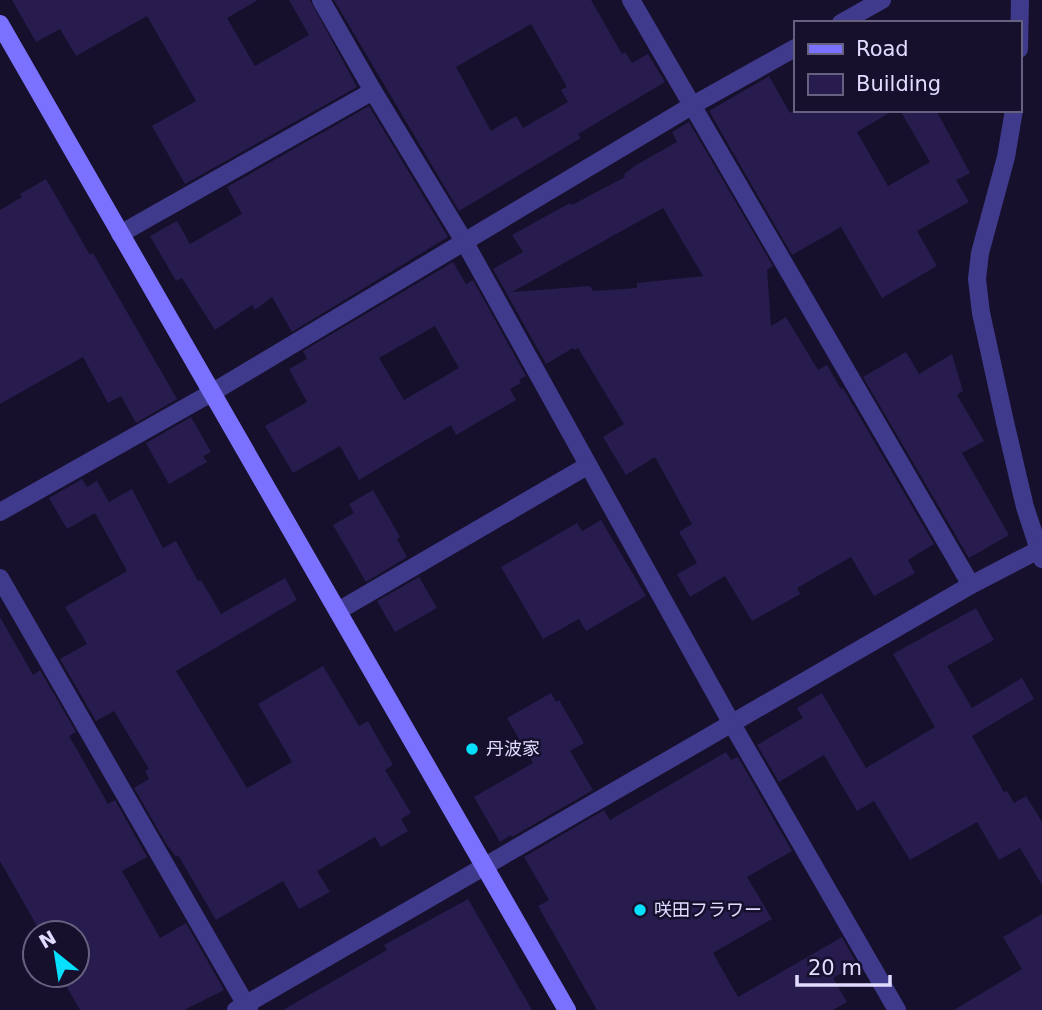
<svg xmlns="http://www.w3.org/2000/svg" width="1042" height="1010" viewBox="0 0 1042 1010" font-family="'DejaVu Sans','Noto Sans JP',sans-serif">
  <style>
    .building { fill: #271c4d; fill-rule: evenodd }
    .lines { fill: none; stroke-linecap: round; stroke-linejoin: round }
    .street { stroke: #403a8c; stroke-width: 18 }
    .secondary { stroke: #7a72ff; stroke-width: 18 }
    .poi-dot { fill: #07dfff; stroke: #16102c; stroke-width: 2.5 }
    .labels { text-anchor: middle; stroke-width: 5; stroke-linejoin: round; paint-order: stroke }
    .poi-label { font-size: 18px; fill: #e0dbff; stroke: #16102c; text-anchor: start }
  </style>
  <rect width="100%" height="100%" fill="#16102c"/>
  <g class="building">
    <path d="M12,0H258L227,18L255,66L309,35L289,0H310L357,87L185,184L152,126L196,101L147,16L76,56L60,29L36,42Z"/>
    <path d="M334,0H591L622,54L625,52L632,63L648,54L665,82L578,134L581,138L459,211ZM531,24L567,87L561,90L568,102L523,128L516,116L491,131L456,67Z"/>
    <path d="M769,76L790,113L794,110H894L857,132L888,186L930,162L900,110H936L970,173L956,180L969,202L917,231L937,266L882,298L841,227L792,255L709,111Z"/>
    <path d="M369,106L448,237L292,332L272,297L255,310L252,305L215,330L182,278L176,281L150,236L177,221L190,244L242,214L227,187Z"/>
    <path d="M689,122L773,266L767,270L771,326L786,317L818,370L827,365L841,389L843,388L934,544L908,560L915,573L874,596L851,557L797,588L800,594L752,621L725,576L690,597L677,574L697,563L679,532L692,524L655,457L626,475L603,437L624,424L578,348L574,350L573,348L546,364L493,269L523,252L512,235L570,203L572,205L625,177L624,174L636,165L677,142L672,132ZM663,208L703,276L637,283V288L593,291L590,286L512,292Z"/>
    <path d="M46,179L90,255L93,253L177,399L136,423L121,396L108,403L83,357L0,404V210L22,197L20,194Z"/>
    <path d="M453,262L466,284L473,280L526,376L519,380L521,383L510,389L516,400L456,435L451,425L359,480L340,446L293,473L265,426L307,402L289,369L307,359L303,351ZM435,326L459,368L404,400L379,358Z"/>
    <path d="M906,352L919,374L952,354L963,391L957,395L984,441L962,453L1009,535L969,558L863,377Z"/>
    <path d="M191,417L211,452L203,456L207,462L169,484L146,443Z"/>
    <path d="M82,479L87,487L97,481L109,502L132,489L163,548L176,541L198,581L201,580L221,614L285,578L297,600L176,671L247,788L292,762L258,704L323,666L359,726L368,721L393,765L385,770L411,813L401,819L408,831L381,847L375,837L317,871L330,892L299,909L283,881L216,920L178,855L176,857L167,845L134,788L149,779L145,771L149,769L114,711L96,721L60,659L87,644L65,607L127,571L95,513L67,529L49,498Z"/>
    <path d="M373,490L400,537L397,539L407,557L366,582L333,525L354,513L349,504Z"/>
    <path d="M601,520L646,596L586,631L579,619L543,639L501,567L577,523L582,531Z"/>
    <path d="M419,577L437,608L395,632L377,601Z"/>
    <path d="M976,608L994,640L947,666L972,708L1022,678L1034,699L972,736L1004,792L1007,791L1014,803L1026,796L1042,822V885L1020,848L999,860L977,822L910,860L874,801L857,811L824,755L779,782L757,745L803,718L797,708L822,693L866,768L935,727L893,654Z"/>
    <path d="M0,617L33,675L40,670L76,732L69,736L108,804L115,800L147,857L122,871L160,938L186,923L224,990L184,1010H80L60,975H77V933H41L0,861Z"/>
    <path d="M551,693L556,702L559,700L584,743L570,751L593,790L512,837L511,835L500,842L474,797L533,763L507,718Z"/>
    <path d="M726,752L731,760L738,757L792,851L747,877L772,919L713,953L738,997L842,937L857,964L833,978L847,1002L833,1010H597L538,906L549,900L524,857L604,810L610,820Z"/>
    <path d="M468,899L532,1010H283L387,950L384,945Z"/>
    <path d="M1042,914V1010H954L1022,969L1003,937Z"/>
  </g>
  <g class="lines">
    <g class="street">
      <path d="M321,0L373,91L464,241L732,724L897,1010"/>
      <path d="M631,0L971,585"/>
      <path d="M841,23L882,0"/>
      <path d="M1019,49L1020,0"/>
      <path d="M1014,110L1006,157L980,253L977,279L981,313L1005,422L1025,507L1042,559"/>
      <path d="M120,234L373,91"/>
      <path d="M0,512L213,392L693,105L795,48"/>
      <path d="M0,578L249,1010"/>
      <path d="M338,611L587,466"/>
      <path d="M236,1010L971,585L1042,548"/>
    </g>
    <path class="secondary" d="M0,24L567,1010"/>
  </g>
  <g class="poi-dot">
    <circle cx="472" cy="749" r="7"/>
    <circle cx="640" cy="910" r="7"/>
  </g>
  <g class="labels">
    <g class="poi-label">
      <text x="486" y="755">丹波家</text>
      <text x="654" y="916">咲田フラワー</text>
    </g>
  </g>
  <rect x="794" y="21" width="228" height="91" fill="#16102c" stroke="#676180" stroke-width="2"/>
  <rect x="808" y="44" width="35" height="10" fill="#7a72ff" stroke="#676180" stroke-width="2"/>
  <text x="856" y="56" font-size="21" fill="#e0dbff">Road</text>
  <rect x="808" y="74" width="35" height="21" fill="#271c4d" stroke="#676180" stroke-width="2"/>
  <text x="856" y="91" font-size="21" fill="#e0dbff">Building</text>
  <g transform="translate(56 954) rotate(330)"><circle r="33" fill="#16102c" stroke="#676180" stroke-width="2"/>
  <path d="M0-5L12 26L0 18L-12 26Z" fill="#07dfff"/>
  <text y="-10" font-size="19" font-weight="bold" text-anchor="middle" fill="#e0dbff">N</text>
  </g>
  <path d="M797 975v10h93v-10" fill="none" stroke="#e0dbff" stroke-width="3.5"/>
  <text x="808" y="975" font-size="21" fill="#e0dbff" stroke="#16102c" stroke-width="5" paint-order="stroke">20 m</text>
</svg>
